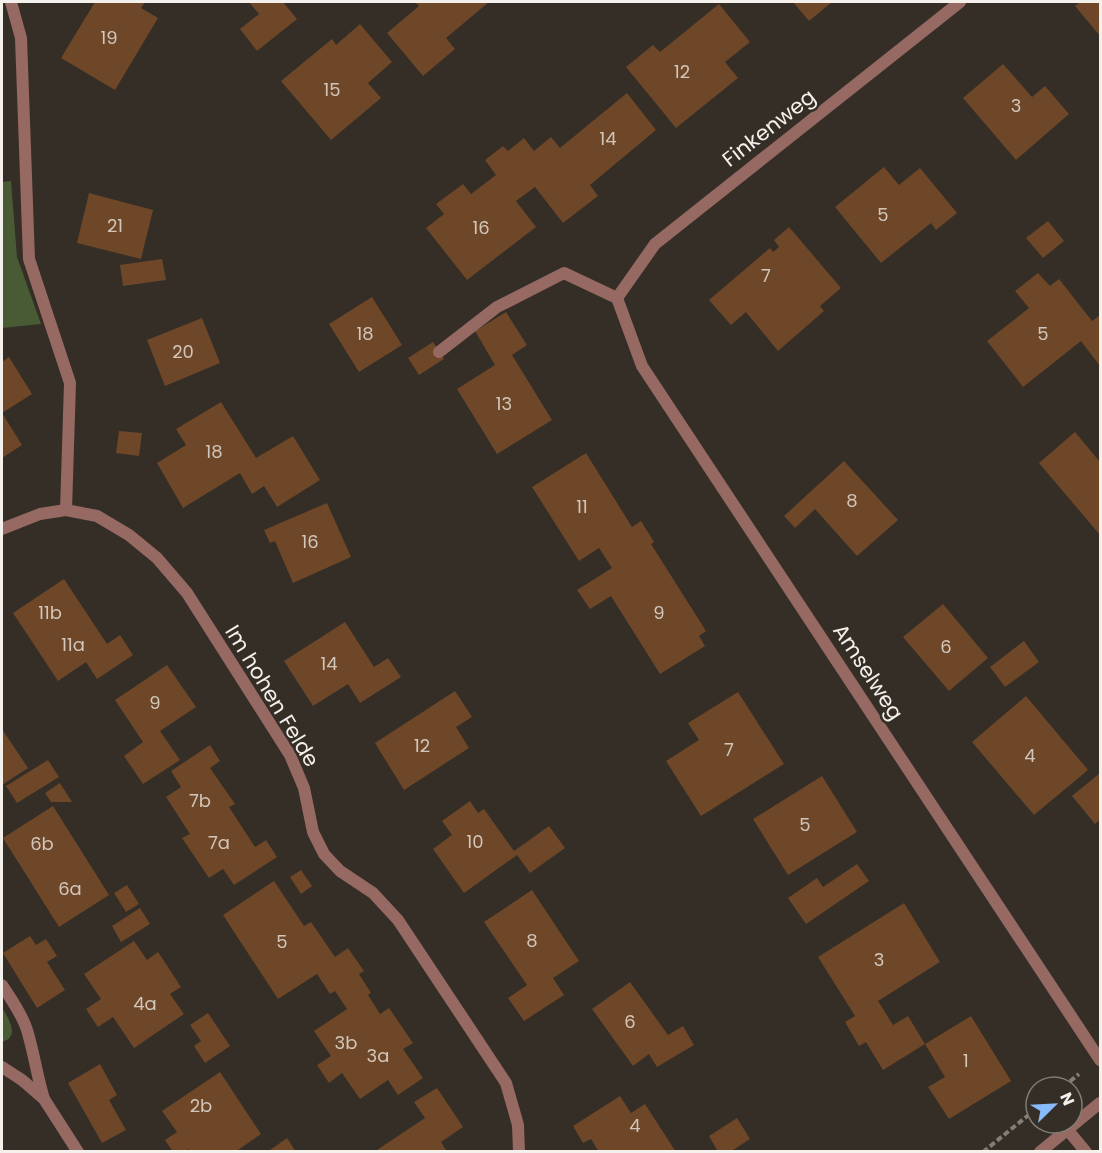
<svg xmlns="http://www.w3.org/2000/svg" width="1102" height="1153" viewBox="0 0 1102 1153" font-family="Poppins,sans-serif">
  <style>
    .green { fill: #495b34 }
    .building { fill: #6e4628 }
    .lines { fill: none; stroke-linecap: round; stroke-linejoin: round }
    .path { stroke: #827d76; stroke-width: 4; stroke-dasharray: 6 3; stroke-linecap: butt }
    .service { stroke: #966962; stroke-width: 12 }
    .minor { stroke: #966962; stroke-width: 12 }
    .tertiary { stroke: #966962; stroke-width: 12 }
    .labels { text-anchor: middle; stroke-width: 5; stroke-linejoin: round; paint-order: stroke }
    .number-label { font-size: 18px; fill: #d2c6ba }
    .street-label { font-size: 21px; fill: #f4f0eb; stroke: #342e26 }
  </style>
  <rect width="100%" height="100%" fill="#342e26"/>
  <g class="green">
    <path d="M11,181L17,257L41,324L2,328V182Z"/>
    <path d="M2,1007C8,1018 21,1037 2,1042Z"/>
  </g>
  <g class="building">
    <path d="M95,2H145L141,8L158,18L115,90L61,58Z"/>
    <path d="M249,2H283L297,19L257,51L240,29L259,14Z"/>
    <path d="M415,2H489L446,38L455,49L423,76L387,33L419,6Z"/>
    <path d="M793,2H832L809,21Z"/>
    <path d="M1080,2H1100V36L1075,6Z"/>
    <path d="M719,4L750,42L725,62L738,78L676,128L626,67L653,45L660,52Z"/>
    <path d="M360,24L392,62L368,83L381,98L331,140L281,81L332,39L336,45Z"/>
    <path d="M1003,64L1032,97L1045,86L1069,114L1016,160L963,98Z"/>
    <path d="M627,93L656,130L590,185L598,196L563,223L535,187L516,201L536,227L467,280L426,228L444,214L436,204L463,184L471,194L496,175L485,160L503,146L508,151L524,138L534,151L551,137L560,148Z"/>
    <path d="M884,167L899,185L920,168L957,213L936,230L931,223L881,263L835,207Z"/>
    <path d="M89,193L153,210L141,259L77,243Z"/>
    <path d="M1048,221L1064,241L1043,258L1026,238Z"/>
    <path d="M789,227L841,288L820,306L824,311L778,351L746,312L731,325L709,300L770,248L773,252L779,247L774,240Z"/>
    <path d="M162,259L166,280L123,286L120,265Z"/>
    <path d="M1038,273L1050,286L1059,279L1092,321L1100,315V366L1081,341L1023,387L987,341L1029,308L1015,291Z"/>
    <path d="M372,297L402,345L359,372L329,324Z"/>
    <path d="M506,312L527,345L512,355L552,420L497,454L457,389L495,365L475,331Z"/>
    <path d="M202,318L220,363L165,386L147,340Z"/>
    <path d="M433,342L444,359L419,375L408,358Z"/>
    <path d="M9,357L32,394L2,413L22,445L2,458V362Z"/>
    <path d="M221,402L256,458L293,436L320,480L277,507L264,486L252,494L240,473L183,508L157,463L186,445L176,429Z"/>
    <path d="M119,431L142,433L139,456L116,453Z"/>
    <path d="M1075,432L1100,462V535L1039,463Z"/>
    <path d="M586,453L632,527L641,521L654,542L651,544L706,631L699,636L705,646L660,674L611,596L590,609L577,590L612,568L599,548L579,561L532,487Z"/>
    <path d="M844,461L898,520L857,556L815,509L795,528L784,516Z"/>
    <path d="M327,503L351,557L293,583L275,541L270,543L264,530Z"/>
    <path d="M64,579L107,644L120,635L133,655L97,679L86,662L58,681L13,613Z"/>
    <path d="M943,604L988,658L949,691L903,637Z"/>
    <path d="M345,622L374,667L388,658L401,677L360,703L348,684L313,706L284,661Z"/>
    <path d="M1024,641L1039,662L1005,687L990,667Z"/>
    <path d="M167,665L196,707L160,731L180,760L143,784L124,756L143,742L115,700Z"/>
    <path d="M455,691L472,717L456,727L469,748L404,790L375,743Z"/>
    <path d="M738,692L784,764L701,816L666,761L699,740L688,723Z"/>
    <path d="M1026,696L1088,770L1034,815L972,742Z"/>
    <path d="M2,729L28,768L2,785Z"/>
    <path d="M210,745L220,761L210,768L235,804L229,807L255,847L266,840L277,857L234,885L223,869L209,878L182,838L190,834L166,797L181,787L171,771Z"/>
    <path d="M48,760L59,777L17,803L6,786Z"/>
    <path d="M1100,773V820L1095,824L1072,796Z"/>
    <path d="M822,776L857,832L788,875L753,819Z"/>
    <path d="M60,783L72,802H51L45,793Z"/>
    <path d="M470,801L478,813L484,809L514,851L549,826L565,848L530,873L517,855L464,893L433,849L452,835L442,821Z"/>
    <path d="M53,806L109,895L59,927L3,838Z"/>
    <path d="M857,864L869,881L806,924L788,898L817,878L823,887Z"/>
    <path d="M301,870L312,886L301,894L290,877Z"/>
    <path d="M274,881L304,926L311,922L335,957L348,948L364,971L359,974L371,993L368,995L380,1014L389,1008L413,1043L403,1049L423,1078L398,1095L388,1080L360,1099L342,1073L329,1083L317,1065L331,1056L314,1031L347,1009L335,991L330,994L317,974L278,999L223,915Z"/>
    <path d="M127,885L139,904L126,912L114,893Z"/>
    <path d="M532,890L579,961L553,978L564,995L524,1021L508,998L527,985L484,922Z"/>
    <path d="M904,903L940,962L878,1001L893,1025L908,1016L925,1044L883,1070L866,1042L859,1046L845,1022L855,1016L818,957Z"/>
    <path d="M140,908L150,924L121,942L112,926Z"/>
    <path d="M30,936L36,945L46,939L57,956L47,962L65,990L37,1008L3,953Z"/>
    <path d="M134,941L147,960L158,952L168,967L181,987L170,994L184,1014L134,1048L113,1017L98,1027L86,1009L101,999L84,974Z"/>
    <path d="M630,982L668,1035L683,1026L694,1045L657,1067L649,1054L633,1066L592,1009Z"/>
    <path d="M208,1013L230,1046L205,1063L194,1046L201,1041L190,1025Z"/>
    <path d="M971,1016L1011,1081L949,1119L928,1087L945,1077L925,1044Z"/>
    <path d="M100,1064L117,1095L109,1100L126,1130L102,1143L68,1083Z"/>
    <path d="M220,1072L261,1134L235,1152H190L188,1149L184,1152H173L165,1140L177,1132L162,1111Z"/>
    <path d="M437,1088L463,1127L441,1142L447,1152H374L425,1118L414,1102Z"/>
    <path d="M620,1096L631,1113L645,1104L676,1152H599L591,1139L583,1143L573,1126Z"/>
    <path d="M737,1118L750,1139L730,1152H718L709,1136Z"/>
    <path d="M287,1138L296,1152H271L270,1150Z"/>
  </g>
  <g class="lines">
    <g class="path">
      <path d="M1063,1087L1079,1074"/>
      <path d="M983,1152L1036,1109"/>
    </g>
    <g class="service">
      <path d="M11,2L21,38L29,259L70,383L66,510"/>
      <path d="M439,352L497,307L564,273L617,298"/>
    </g>
    <g class="minor">
      <path d="M960,2L655,244L617,298L642,366L1100,1060"/>
      <path d="M2,529L40,514L66,510L97,516L129,535L157,558L187,593L290,755L304,788L313,832L324,854L340,871L373,893L398,920L506,1083L518,1125L519,1152"/>
      <path d="M2,985C11,999 22,1014 27,1030C34,1053 37,1076 44,1099"/>
      <path d="M2,1067L22,1080L44,1099L78,1152"/>
      <path d="M1067,1129L1086,1152"/>
    </g>
    <path class="tertiary" d="M1040,1152L1100,1103"/>
  </g>
  <g class="labels">
    <g class="number-label">
      <text x="109" y="44">19</text>
      <text x="682" y="78">12</text>
      <text x="332" y="96">15</text>
      <text x="1016" y="112">3</text>
      <text x="608" y="145">14</text>
      <text x="883" y="221">5</text>
      <text x="115" y="232">21</text>
      <text x="481" y="234">16</text>
      <text x="766" y="282">7</text>
      <text x="365" y="340">18</text>
      <text x="1043" y="340">5</text>
      <text x="183" y="358">20</text>
      <text x="504" y="410">13</text>
      <text x="214" y="458">18</text>
      <text x="852" y="507">8</text>
      <text x="582" y="513">11</text>
      <text x="310" y="548">16</text>
      <text x="50" y="619">11b</text>
      <text x="659" y="619">9</text>
      <text x="73" y="651">11a</text>
      <text x="946" y="653">6</text>
      <text x="329" y="670">14</text>
      <text x="155" y="709">9</text>
      <text x="422" y="752">12</text>
      <text x="729" y="756">7</text>
      <text x="1030" y="762">4</text>
      <text x="200" y="807">7b</text>
      <text x="805" y="831">5</text>
      <text x="475" y="848">10</text>
      <text x="219" y="849">7a</text>
      <text x="42" y="850">6b</text>
      <text x="70" y="895">6a</text>
      <text x="532" y="947">8</text>
      <text x="282" y="948">5</text>
      <text x="879" y="966">3</text>
      <text x="145" y="1010">4a</text>
      <text x="630" y="1028">6</text>
      <text x="346" y="1049">3b</text>
      <text x="378" y="1062">3a</text>
      <text x="966" y="1067">1</text>
      <text x="201" y="1112">2b</text>
      <text x="635" y="1132">4</text>
    </g>
    <g class="street-label">
      <text transform="translate(769 128) rotate(-38)" y="7">Finkenweg</text>
      <text transform="translate(868 672) rotate(57)" y="7">Amselweg</text>
      <text transform="translate(272 696) rotate(59)" y="7">Im hohen Felde</text>
    </g>
  </g>
  <rect width="1102" height="1153" fill="none" stroke="#f4f0eb" stroke-width="6"/>
  <g transform="translate(1054 1105) rotate(66)"><circle r="28" fill="#342e26" stroke="#817c75" stroke-width="1.5"/>
  <path d="M0-4.5L10 22L0 15L-10 22Z" fill="#87bbfb"/>
  <text y="-9" font-size="16" font-weight="bold" text-anchor="middle" fill="#f4f0eb">N</text>
  </g>
</svg>
